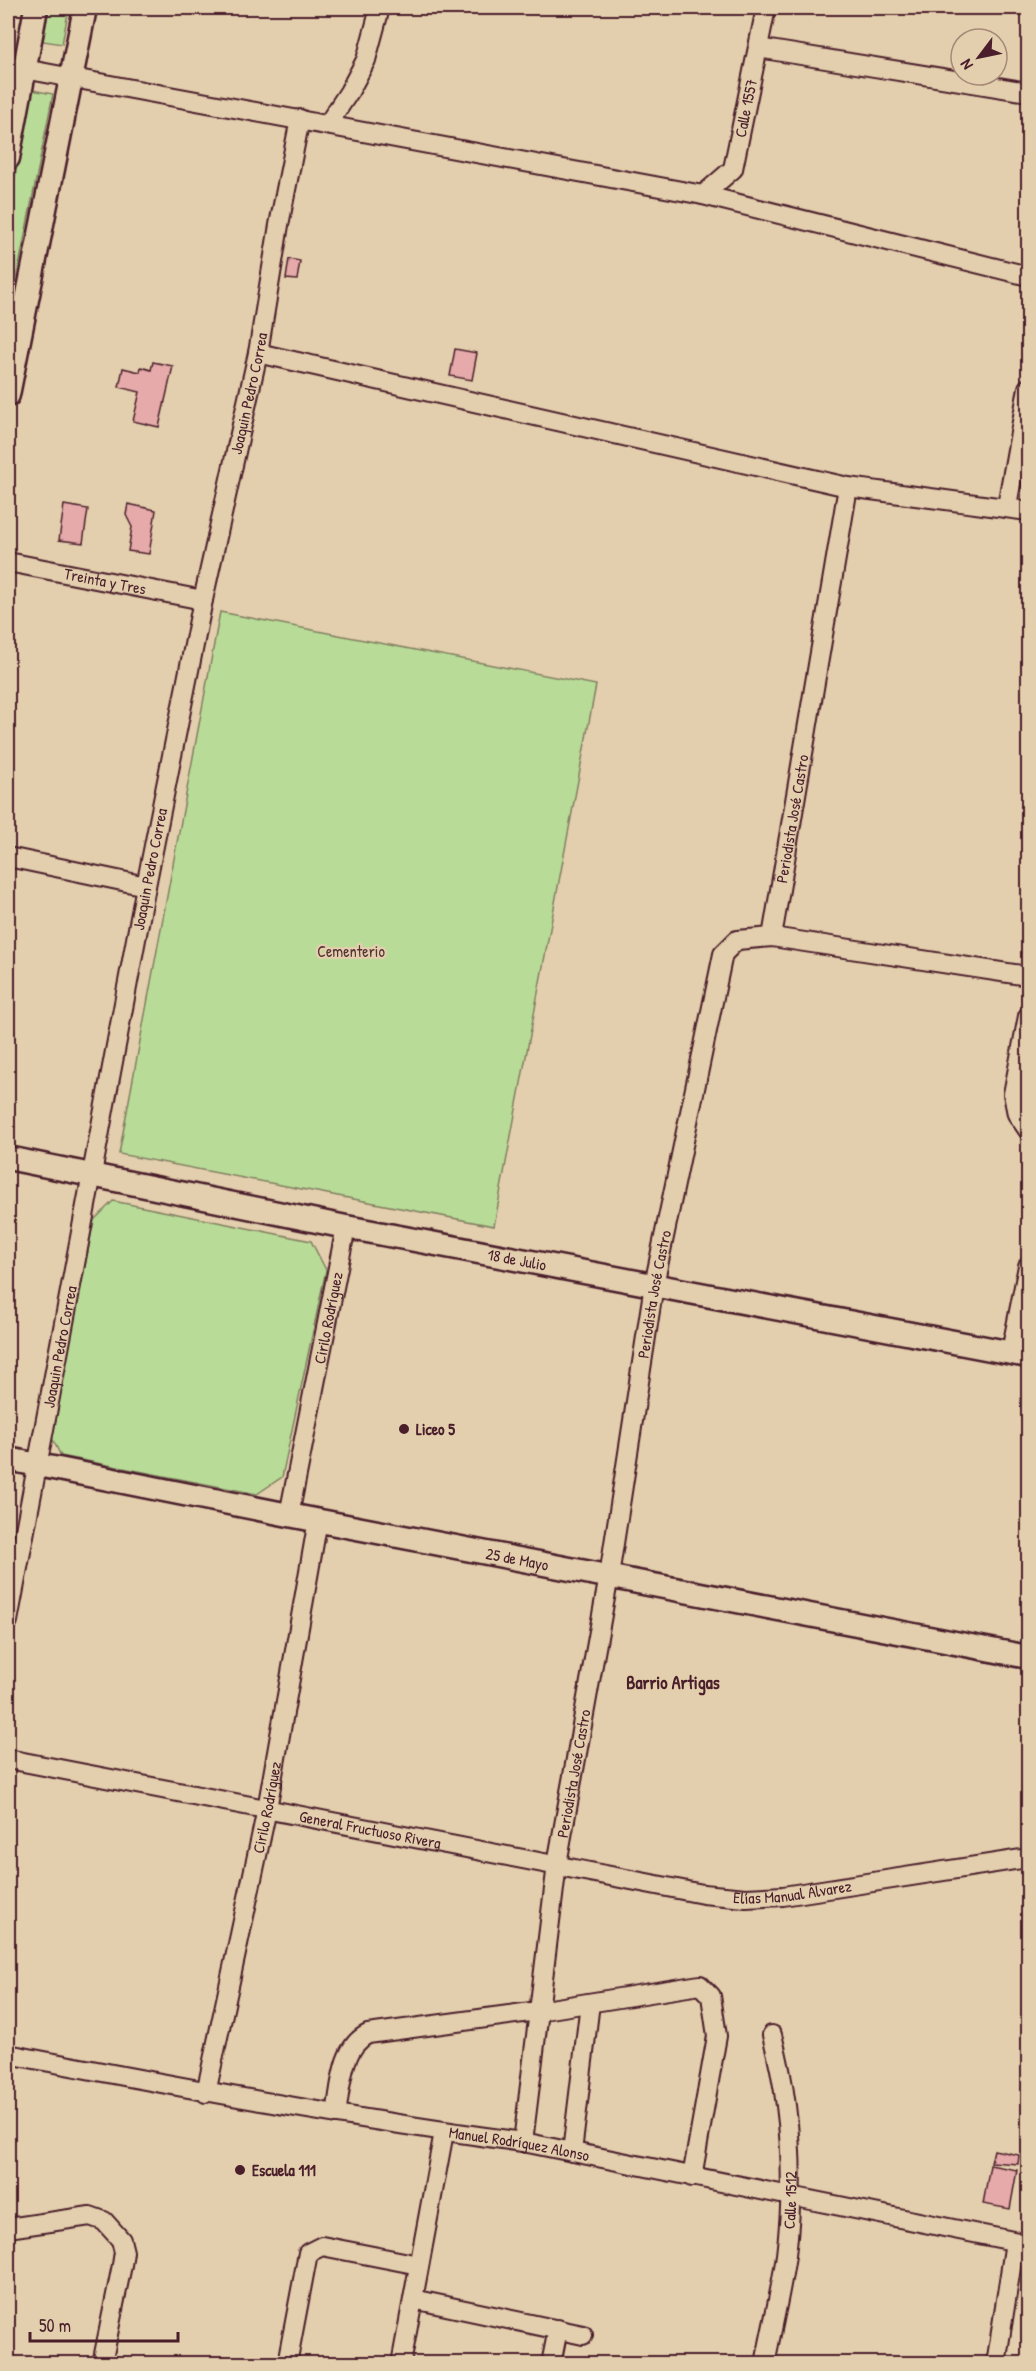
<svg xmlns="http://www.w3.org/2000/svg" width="1036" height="2371" viewBox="0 0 1036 2371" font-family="'Patrick Hand',sans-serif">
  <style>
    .green { fill: #b8dc97; stroke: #817e61; stroke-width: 1.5 }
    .building { fill: #e5aaa9; stroke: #4a1f2b; stroke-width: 1.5 }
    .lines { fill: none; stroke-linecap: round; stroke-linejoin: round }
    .minor-casing { stroke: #4a1f2b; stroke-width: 22 }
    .tertiary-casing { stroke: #4a1f2b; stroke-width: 27 }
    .minor { stroke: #e3cfad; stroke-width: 18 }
    .tertiary { stroke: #e3cfad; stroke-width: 22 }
    .poi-dot { fill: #4a1f2b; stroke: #e3cfad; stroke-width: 2 }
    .labels { text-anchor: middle; stroke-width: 4.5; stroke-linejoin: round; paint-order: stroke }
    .street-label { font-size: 16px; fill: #4a1f2b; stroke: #e3cfad }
    .park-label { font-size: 16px; fill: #553236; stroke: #e3cfad }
    .poi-label { font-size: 16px; font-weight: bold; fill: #4a1f2b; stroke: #e3cfad; text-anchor: start }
    .neighbourhood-label { font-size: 18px; font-weight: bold; fill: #4a1f2b; stroke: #e3cfad }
  </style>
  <rect width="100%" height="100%" fill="#e3cfad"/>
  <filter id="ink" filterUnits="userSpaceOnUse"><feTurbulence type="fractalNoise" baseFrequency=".0167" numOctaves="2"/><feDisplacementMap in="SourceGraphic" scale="12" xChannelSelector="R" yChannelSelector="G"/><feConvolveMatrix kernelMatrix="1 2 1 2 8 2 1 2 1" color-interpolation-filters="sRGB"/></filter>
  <g filter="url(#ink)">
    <g class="green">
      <path d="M49,8H69L62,44L43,41Z"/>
      <path d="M32,90L53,94L8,321V212Z"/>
      <path d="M220,612L596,685L494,1226L119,1154Z"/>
      <path d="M113,1201L311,1241L326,1270L282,1477L257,1494L61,1456L51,1436L94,1220Z"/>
    </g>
    <g class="building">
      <path d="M289,259L300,261L297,280L286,279Z"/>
      <path d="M455,349L477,353L472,380L450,376Z"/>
      <path d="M153,362L173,366L159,427L133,421L140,392L119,387L123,368L140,372L141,367L151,370Z"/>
      <path d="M128,504L156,510L149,554L128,551L132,527L126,515Z"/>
      <path d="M64,505L88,509L83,543L59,540Z"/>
      <path d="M994,2150L1019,2155L1018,2164L991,2162Z"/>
      <path d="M990,2165L1017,2170L1010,2209L983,2204Z"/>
    </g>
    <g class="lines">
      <defs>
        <g id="minor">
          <path d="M758,48L1028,92"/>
          <path d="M8,66L703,195L1028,276"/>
          <path d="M328,124L349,92L366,60L380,8"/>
          <path id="s1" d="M703,195L733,169L766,8"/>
          <path d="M258,353L848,487L1028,511"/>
          <path d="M1007,506L1028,388"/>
          <path id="s2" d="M8,562L203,600"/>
          <path d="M8,857L146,886"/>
          <path id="s3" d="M772,937L848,487"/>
          <path d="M1028,1016L1013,1094L1017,1114L1028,1130"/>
          <path d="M1011,1352L1028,1266"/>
          <path id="s4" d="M289,1515L346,1227"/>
          <path id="s5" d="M8,1621L146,886L203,600L258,353L279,225L300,119"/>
          <path id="s6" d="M8,1759L703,1894L746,1898L783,1896L1028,1858"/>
          <path id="s7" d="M8,2054C179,2087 350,2119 523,2142L1028,2244"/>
          <path id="s8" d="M206,2093L267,1809L318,1520"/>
          <path d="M336,2114C341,2087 341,2047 368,2034L538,2011L700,1985L711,1996L717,2036L692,2177"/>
          <path id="s9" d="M523,2142L557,1864L609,1576L654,1285L723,954L737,940L772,937L1028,976"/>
          <path d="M572,2152L590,2003"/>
          <path d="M8,2228L90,2216L104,2221L121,2240L124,2252L122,2265L102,2364"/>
          <path d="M413,2299L583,2335"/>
          <path d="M287,2364L308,2253L322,2246L419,2265"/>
          <path d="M401,2364L444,2132"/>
          <path d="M551,2364L558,2329"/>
          <path id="s10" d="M765,2364C772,2327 781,2291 786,2255C795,2182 791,2106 772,2035"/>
          <path d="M996,2364L1015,2242"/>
        </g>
        <g id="tertiary">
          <path d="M8,158L36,8"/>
          <path d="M8,395L85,8"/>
          <path id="s11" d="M8,1158L346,1227L1028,1356"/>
          <path id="s12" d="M8,1459L289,1515L1028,1657"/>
        </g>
      </defs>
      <use href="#minor" class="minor-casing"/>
      <use href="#tertiary" class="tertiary-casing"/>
      <use href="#minor" class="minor"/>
      <use href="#tertiary" class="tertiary"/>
    </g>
  </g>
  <g class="poi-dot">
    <circle cx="404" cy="1429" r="6"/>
    <circle cx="240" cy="2170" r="6"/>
  </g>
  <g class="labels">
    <g class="street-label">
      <text dy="6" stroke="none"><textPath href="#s1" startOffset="102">Calle 1557</textPath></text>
      <text dy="6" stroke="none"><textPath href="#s5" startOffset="1251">Joaquin Pedro Correa</textPath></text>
      <text dy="6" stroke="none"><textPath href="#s2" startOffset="99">Treinta y Tres</textPath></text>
      <text dy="6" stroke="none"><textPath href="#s3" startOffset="120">Periodista José Castro</textPath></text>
      <text dy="6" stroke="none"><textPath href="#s5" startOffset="765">Joaquin Pedro Correa</textPath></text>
      <text dy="6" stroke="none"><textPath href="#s11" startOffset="519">18 de Julio</textPath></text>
      <text dy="6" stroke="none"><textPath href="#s9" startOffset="858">Periodista José Castro</textPath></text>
      <text dy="6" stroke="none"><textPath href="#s4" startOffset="201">Cirilo Rodríguez</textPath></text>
      <text dy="6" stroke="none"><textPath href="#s5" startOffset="279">Joaquin Pedro Correa</textPath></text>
      <text dy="6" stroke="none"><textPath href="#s12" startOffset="519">25 de Mayo</textPath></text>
      <text dy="6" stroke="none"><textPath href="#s9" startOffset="372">Periodista José Castro</textPath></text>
      <text dy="6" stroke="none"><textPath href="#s8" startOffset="292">Cirilo Rodríguez</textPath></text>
      <text dy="6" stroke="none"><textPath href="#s6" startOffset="369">General Fructuoso Rivera</textPath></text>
      <text dy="6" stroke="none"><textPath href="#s6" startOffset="798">Elías Manual Álvarez</textPath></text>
      <text dy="6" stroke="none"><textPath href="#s7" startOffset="519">Manuel Rodríguez Alonso</textPath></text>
      <text dy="6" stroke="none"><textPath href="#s10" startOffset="166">Calle 1512</textPath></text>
    </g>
    <g class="park-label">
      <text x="351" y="957">Cementerio</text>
    </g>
    <g class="poi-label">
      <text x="416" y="1435">Liceo 5</text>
      <text x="252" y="2176">Escuela 111</text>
    </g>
    <g class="neighbourhood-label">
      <text x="673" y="1689">Barrio Artigas</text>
    </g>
  </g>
  <rect width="1036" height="2371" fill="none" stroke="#e3cfad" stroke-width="30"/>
  <rect x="15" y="15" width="1006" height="2341" fill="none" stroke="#4a1f2b" stroke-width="2" filter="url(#ink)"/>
  <g transform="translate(979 57) rotate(238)"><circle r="28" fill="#e3cfad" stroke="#a68979" stroke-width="1.5"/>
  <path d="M0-4.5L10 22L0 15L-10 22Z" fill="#4a1f2b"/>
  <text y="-9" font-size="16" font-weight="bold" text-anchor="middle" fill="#4a1f2b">N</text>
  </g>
  <path d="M30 2332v9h148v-9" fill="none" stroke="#4a1f2b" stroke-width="3"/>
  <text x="39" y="2332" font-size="18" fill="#4a1f2b" stroke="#e3cfad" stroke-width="4.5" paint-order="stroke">50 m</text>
</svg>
